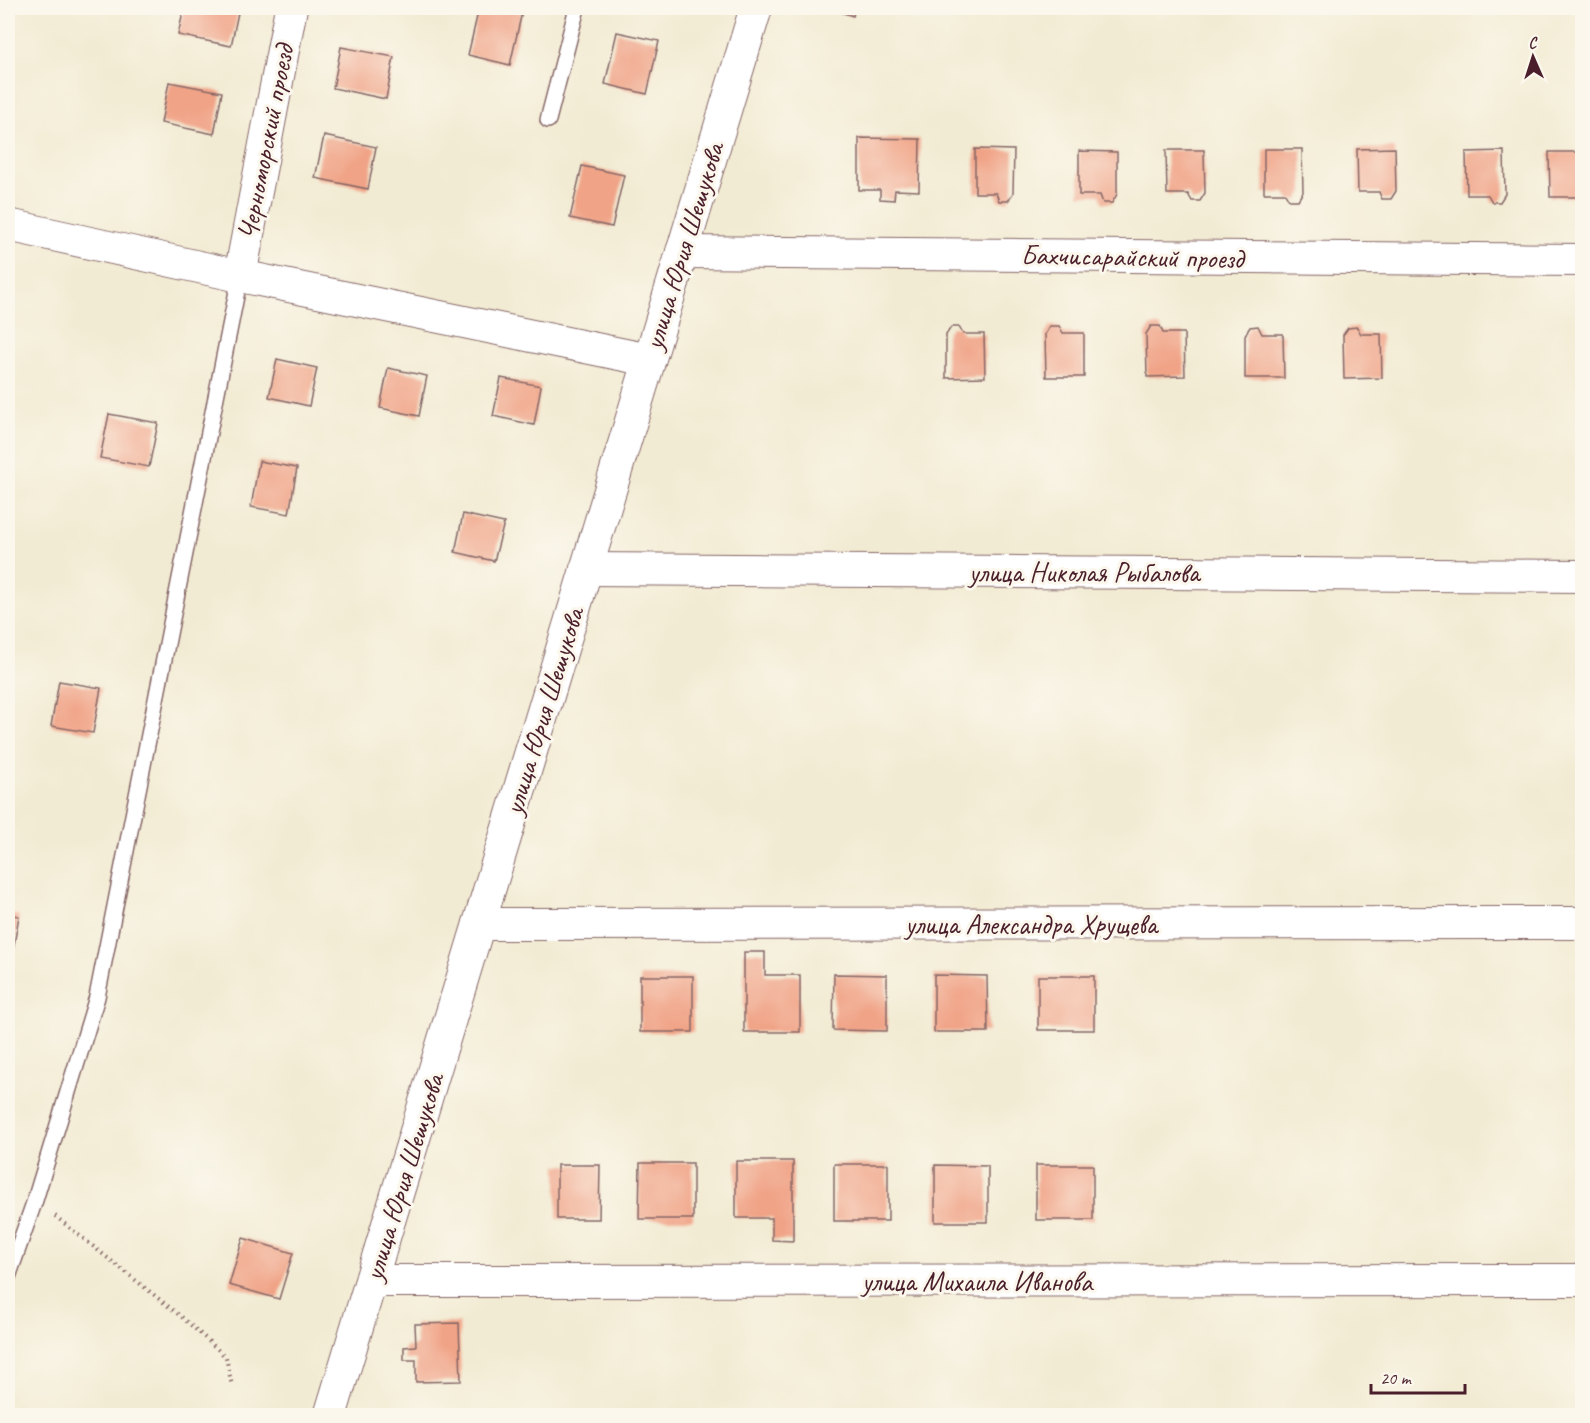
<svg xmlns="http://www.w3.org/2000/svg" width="1590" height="1423" viewBox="0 0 1590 1423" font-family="Caveat,sans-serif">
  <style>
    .building { fill: #f0a386 }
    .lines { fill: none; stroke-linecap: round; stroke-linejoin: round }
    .service-casing { stroke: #856666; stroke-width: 18 }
    .minor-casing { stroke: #856666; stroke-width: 34 }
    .path { stroke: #856666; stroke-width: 4; stroke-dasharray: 1.5 4.5; stroke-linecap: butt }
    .service { stroke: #fff; stroke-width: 15 }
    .minor { stroke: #fff; stroke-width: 32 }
    .labels { text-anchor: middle; stroke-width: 6; stroke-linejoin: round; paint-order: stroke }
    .street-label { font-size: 28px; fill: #4a1f2b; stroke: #fbf7ec }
  </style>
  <rect width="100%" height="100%" fill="#fbf7ec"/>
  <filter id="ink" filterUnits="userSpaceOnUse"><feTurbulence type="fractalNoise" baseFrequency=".0167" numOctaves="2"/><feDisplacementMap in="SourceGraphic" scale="12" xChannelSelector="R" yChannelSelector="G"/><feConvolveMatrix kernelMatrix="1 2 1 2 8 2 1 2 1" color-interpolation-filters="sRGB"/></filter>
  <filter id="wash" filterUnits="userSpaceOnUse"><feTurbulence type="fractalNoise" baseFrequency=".008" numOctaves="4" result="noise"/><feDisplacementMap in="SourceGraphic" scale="24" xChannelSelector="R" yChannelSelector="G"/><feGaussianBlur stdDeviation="1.35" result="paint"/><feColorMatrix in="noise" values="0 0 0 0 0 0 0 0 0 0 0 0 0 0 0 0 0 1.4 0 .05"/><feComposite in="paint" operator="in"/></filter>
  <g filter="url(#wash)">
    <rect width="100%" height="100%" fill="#f2ebd3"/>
    <g id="blocks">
      <g class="building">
        <path d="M184,8H239L231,46L178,35Z"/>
        <path d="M479,8H501L522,12L510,65L468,55Z"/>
        <path d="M828,8H855L853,16Z"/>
        <path d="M617,32L659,41L647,94L605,84Z"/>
        <path d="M341,47L394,57L386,99L333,88Z"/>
        <path d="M169,82L222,92L214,134L161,123Z"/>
        <path d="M324,136L376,147L368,189L315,178Z"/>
        <path d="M859,138L920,139L919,191L895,190L894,200L880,199V190H859Z"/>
        <path d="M1395,148L1396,191L1391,199H1382L1379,192H1358L1357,149Z"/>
        <path d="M975,149L1014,150L1013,193L1008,201H999L996,193H975Z"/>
        <path d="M1264,149H1302L1303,192L1298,200H1289L1285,193H1264Z"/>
        <path d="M1166,150H1204L1205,193L1200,201H1192L1188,194H1167Z"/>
        <path d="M1079,151L1117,152V194L1112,203H1103L1100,195H1079Z"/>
        <path d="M1504,151L1505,194L1500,202H1492L1488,195H1467L1466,152Z"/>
        <path d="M1549,152H1582V207H1579V197H1550Z"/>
        <path d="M582,166L624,175L612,227L570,218Z"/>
        <path d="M1050,326H1059L1063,333H1084V377H1046L1045,334Z"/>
        <path d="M1151,326H1160L1163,333H1184L1185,376L1147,377L1146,334Z"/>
        <path d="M1258,326L1262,334H1283L1284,378H1245V335L1250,327Z"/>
        <path d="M951,327H959L963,334H984L985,377L946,378V335Z"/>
        <path d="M1357,327L1361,334H1381L1382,378L1344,379L1343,335L1348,328Z"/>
        <path d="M277,359L317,368L309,406L269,397Z"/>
        <path d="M388,368L427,376L419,416L380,408Z"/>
        <path d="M501,378L541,386L534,425L493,416Z"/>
        <path d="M109,414L158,423L149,467L100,458Z"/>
        <path d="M259,461L297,468L289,514L251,507Z"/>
        <path d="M463,514L504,523L494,561L455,552Z"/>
        <path d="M59,681L101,688L93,733L51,726Z"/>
        <path d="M8,914L19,916L10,968H8Z"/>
        <path d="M744,952H765V975H800V1032H744Z"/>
        <path d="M834,974L887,975V1031L833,1030Z"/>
        <path d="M934,975L987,976L988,1032H934Z"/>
        <rect x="640" y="976" width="53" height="56"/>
        <rect x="1038" y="976" width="56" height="54"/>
        <path d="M736,1161H793V1241L772,1240V1218H736Z"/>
        <path d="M640,1163H693V1219H639Z"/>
        <rect x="834" y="1164" width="54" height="57"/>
        <path d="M557,1165H600L599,1219H557Z"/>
        <path d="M935,1165L988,1166V1222H935Z"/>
        <rect x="1036" y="1165" width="57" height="55"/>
        <path d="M243,1238L293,1253L279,1299L229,1285Z"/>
        <path d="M459,1323L461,1381L416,1382V1360H404V1347L416,1346L415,1324Z"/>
      </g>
    </g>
  </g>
  <g filter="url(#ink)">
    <use href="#blocks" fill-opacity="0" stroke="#856666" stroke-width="1.5"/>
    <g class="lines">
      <defs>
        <g id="service">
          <path d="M548,120L577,8"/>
          <path d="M8,1277L35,1200L97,997L240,276"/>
        </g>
        <g id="minor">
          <path d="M8,225L240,276L649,360"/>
          <path d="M682,252L1582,260"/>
          <path d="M240,276L291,8"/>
          <path d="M586,569L1582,576"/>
          <path d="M479,924L1582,923"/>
          <path d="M372,1281L1582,1280"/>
          <path d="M330,1416L756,8"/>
        </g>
      </defs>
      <use href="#service" class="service-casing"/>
      <use href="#minor" class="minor-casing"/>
      <path class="path" d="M55,1216L183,1318L226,1357L232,1386"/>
      <use href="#service" class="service"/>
      <use href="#minor" class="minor"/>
    </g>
  </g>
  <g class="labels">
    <g class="street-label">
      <text transform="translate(265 142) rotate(-79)" y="10">Черноморский проезд</text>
      <text transform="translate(683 246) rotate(-73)" y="10">улица Юрия Шешукова</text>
      <text transform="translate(1132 256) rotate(1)" y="10">Бахчисарайский проезд</text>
      <text x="1084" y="582">улица Николая Рыбалова</text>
      <text transform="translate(543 711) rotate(-73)" y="10">улица Юрия Шешукова</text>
      <text x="1031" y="934">улица Александра Хрущева</text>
      <text transform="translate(403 1177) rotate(-73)" y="10">улица Юрия Шешукова</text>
      <text x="977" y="1291">улица Михаила Иванова</text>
    </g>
  </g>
  <rect width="1590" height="1423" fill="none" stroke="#fbf7ec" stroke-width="30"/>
  <g transform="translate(1533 57) rotate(357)" stroke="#fbf7ec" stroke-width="4.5" paint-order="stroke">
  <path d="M0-4.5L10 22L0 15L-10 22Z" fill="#4a1f2b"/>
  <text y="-9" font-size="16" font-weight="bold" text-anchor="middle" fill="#4a1f2b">С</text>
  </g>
  <path d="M1371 1384v9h94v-9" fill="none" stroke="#4a1f2b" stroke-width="3"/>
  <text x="1380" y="1384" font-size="18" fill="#4a1f2b" stroke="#fbf7ec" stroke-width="4.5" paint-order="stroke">20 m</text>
</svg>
